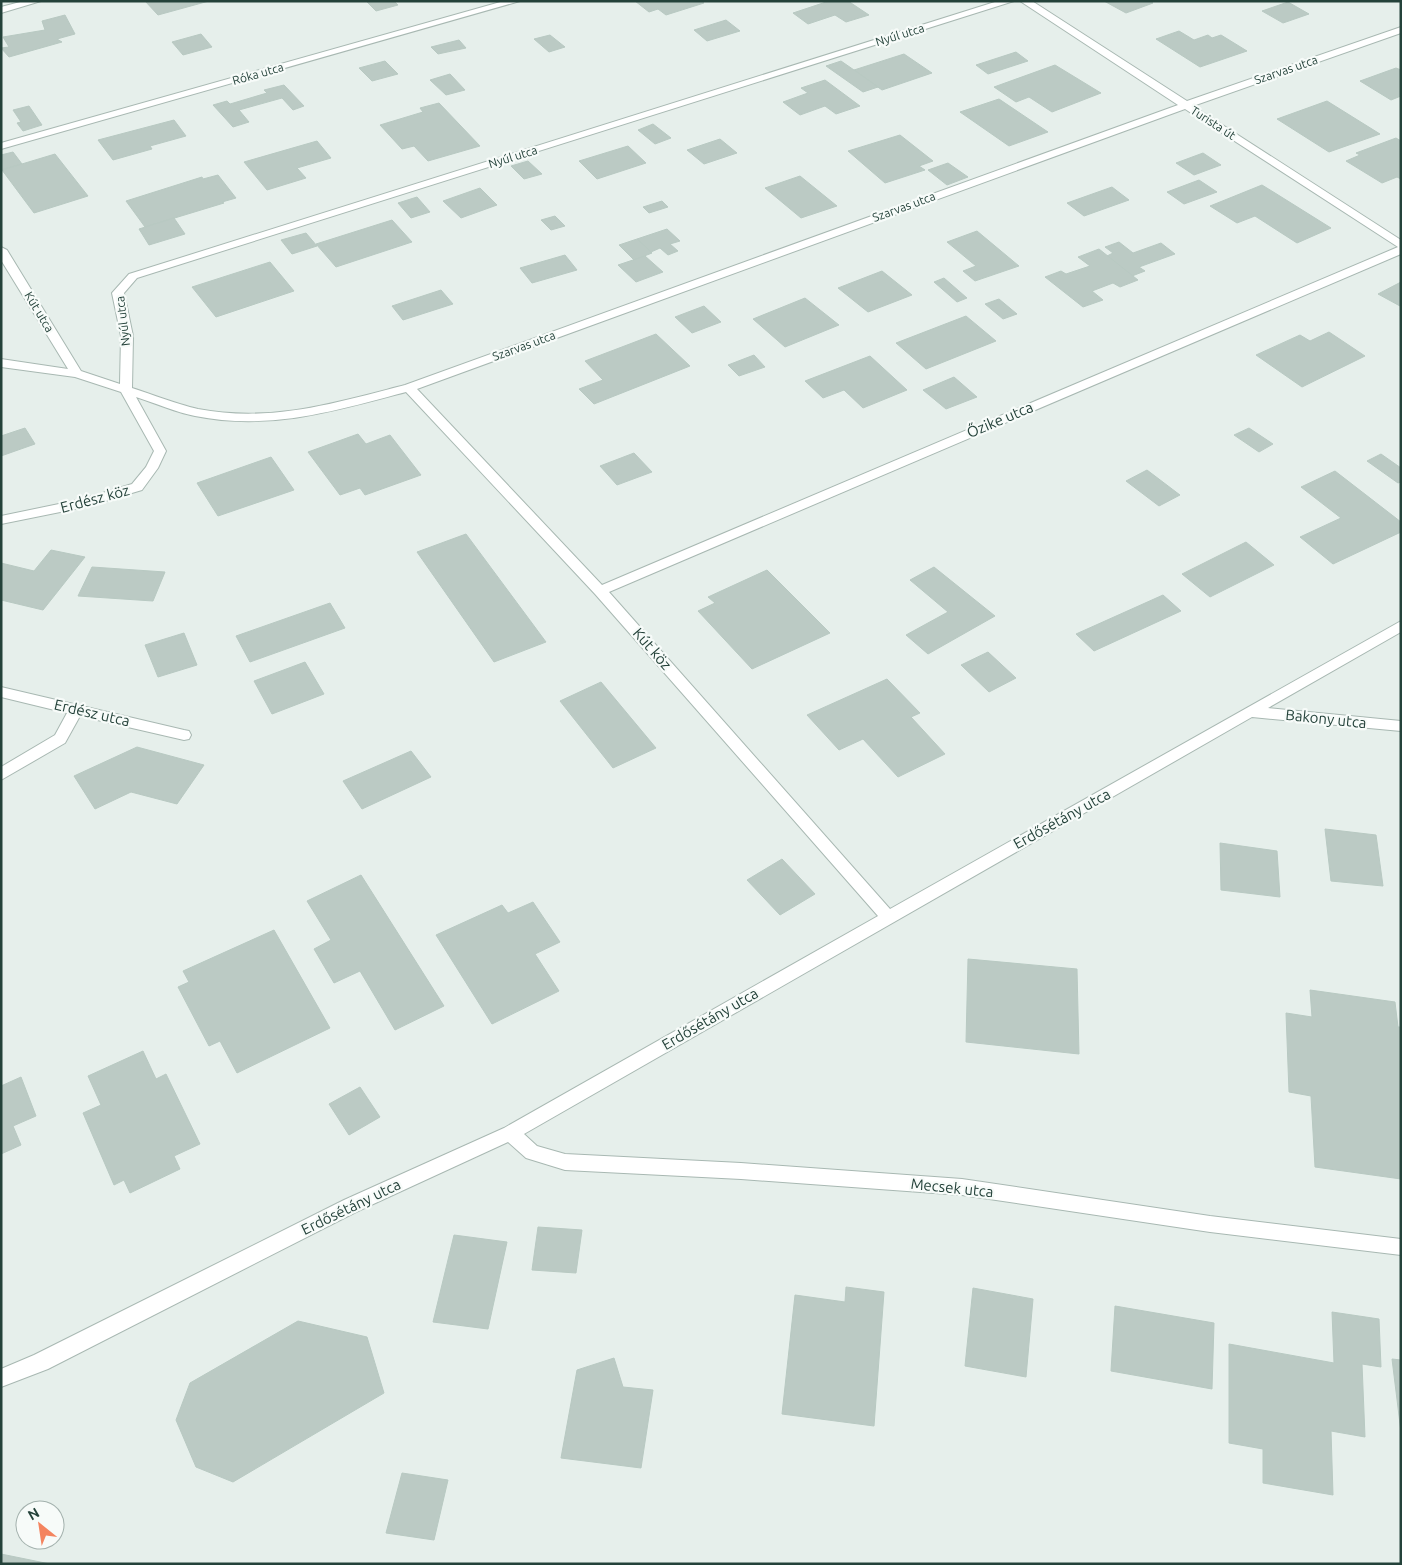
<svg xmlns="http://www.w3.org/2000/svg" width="1402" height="1565" viewBox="0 0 1402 1565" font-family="Ubuntu,sans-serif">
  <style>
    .building { fill: #bbcac4; stroke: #b8c9c2 }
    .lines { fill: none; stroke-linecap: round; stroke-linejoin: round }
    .minor-casing { stroke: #a8b8b2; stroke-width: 2 }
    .minor { fill: #fff; fill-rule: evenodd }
    .labels { text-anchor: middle; stroke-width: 4.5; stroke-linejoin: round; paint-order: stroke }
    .far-street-label { font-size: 12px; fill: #24423a; stroke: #f7fbf9 }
    .street-label { font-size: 15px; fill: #24423a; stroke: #f7fbf9 }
  </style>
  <rect width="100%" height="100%" fill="#e6efeb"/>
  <g class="building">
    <path d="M145,1H209L158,15Z"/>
    <path d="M366,1H394L398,5L376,11Z"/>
    <path d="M635,1H702L704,3L666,15L658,9L649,12Z"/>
    <path d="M829,1H848L869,15L846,22L835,15L808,24L793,13Z"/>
    <path d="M1104,1H1150L1153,3L1126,13Z"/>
    <path d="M1288,2L1309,14L1283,23L1262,11Z"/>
    <path d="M65,15L75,34L57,39L62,42L9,57L1,48L9,47L3,37L45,30L42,21Z"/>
    <path d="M726,20L740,31L707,41L694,30Z"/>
    <path d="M1179,31L1194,40L1208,35L1212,38L1221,35L1247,51L1200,67L1156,39Z"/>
    <path d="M201,34L212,47L183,55L172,42Z"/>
    <path d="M550,35L565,47L549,52L534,39Z"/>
    <path d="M459,40L466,48L438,54L431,47Z"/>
    <path d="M1016,52L1028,61L988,74L976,65Z"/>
    <path d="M904,54L932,73L882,90L854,70Z"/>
    <path d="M385,61L398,74L372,81L359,68Z"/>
    <path d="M841,61L854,70L878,87L863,92L826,66Z"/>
    <path d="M1055,65L1101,93L1052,112L1029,97L1016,102L994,87Z"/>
    <path d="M1396,68L1401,70V96L1391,100L1360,81Z"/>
    <path d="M450,74L465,90L446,95L430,80Z"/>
    <path d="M825,80L860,106L836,114L825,106L800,115L783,102L808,93L801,88Z"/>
    <path d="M284,85L304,106L293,110L282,98L239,110L249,122L233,127L213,105L227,101L230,104L267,93L264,90Z"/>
    <path d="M999,99L1048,132L1009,146L960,112Z"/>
    <path d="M1327,101L1380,134L1329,152L1277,119Z"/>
    <path d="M439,103L480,146L428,161L414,146L402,149L380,125L423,112L420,108Z"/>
    <path d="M29,106L42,125L23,131L17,123L21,122L13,110Z"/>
    <path d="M174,120L186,136L150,146L152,149L113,160L98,140Z"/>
    <path d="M653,124L671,138L655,144L638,130Z"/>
    <path d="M900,135L933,161L919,166L925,170L885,183L848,151Z"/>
    <path d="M1396,138L1401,141V179L1397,177L1382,183L1346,161L1360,155L1356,153Z"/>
    <path d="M720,139L737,153L704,164L687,150Z"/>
    <path d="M317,141L331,158L297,168L306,178L267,190L244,162Z"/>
    <path d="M628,146L646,163L597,179L579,161Z"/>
    <path d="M13,152L22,164L1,170V155Z"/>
    <path d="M1203,153L1221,165L1194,175L1176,163Z"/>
    <path d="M55,154L88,196L34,213L2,170Z"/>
    <path d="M528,161L542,174L524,179L511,166Z"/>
    <path d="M948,163L968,177L947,185L928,170Z"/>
    <path d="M218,175L236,198L222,202L224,203L145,227L126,201L202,177L203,179Z"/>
    <path d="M800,176L837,206L801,218L765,188Z"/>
    <path d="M1199,180L1217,192L1184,204L1167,192Z"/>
    <path d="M1262,185L1275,193L1331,228L1297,243L1255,216L1237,223L1210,206Z"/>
    <path d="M1112,187L1129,200L1084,216L1067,203Z"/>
    <path d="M480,188L497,205L461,218L443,201Z"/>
    <path d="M417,197L430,212L411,218L398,203Z"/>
    <path d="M662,201L668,207L649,213L643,207Z"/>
    <path d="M555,216L565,226L551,230L541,220Z"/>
    <path d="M174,218L185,234L149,245L139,229Z"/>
    <path d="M392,220L412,242L336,267L316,244Z"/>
    <path d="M667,229L680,241L670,244L678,251L668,255L660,248L651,252L637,239Z"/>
    <path d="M977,231L1019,266L975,281L963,271L976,266L947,242Z"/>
    <path d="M306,233L317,246L292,254L281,240Z"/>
    <path d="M637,239L652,253L634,260L619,245Z"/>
    <path d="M1119,242L1133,253L1161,243L1175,254L1139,267L1145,271L1132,276L1107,256L1113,253L1105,247Z"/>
    <path d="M1099,249L1138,280L1120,287L1113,283L1092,291L1103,300L1083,307L1045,277L1061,271L1066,274L1090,266L1078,257Z"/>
    <path d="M565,255L577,270L532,283L520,268Z"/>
    <path d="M645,256L663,272L636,282L618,265Z"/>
    <path d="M270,262L294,291L216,317L192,287Z"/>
    <path d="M882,271L912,295L868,312L838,288Z"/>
    <path d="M944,278L967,298L957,302L934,282Z"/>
    <path d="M1401,282L1400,306L1378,294Z"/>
    <path d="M441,290L453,304L403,320L392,306Z"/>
    <path d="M805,298L839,325L785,347L753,319Z"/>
    <path d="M999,299L1017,314L1003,319L985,304Z"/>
    <path d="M704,306L721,322L692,333L675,317Z"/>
    <path d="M966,316L996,341L926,369L896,343Z"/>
    <path d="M1329,332L1365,356L1302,387L1256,355L1300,335L1310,341Z"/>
    <path d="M656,334L690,366L594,404L579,389L603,380L585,361Z"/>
    <path d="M754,355L765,367L739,376L728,365Z"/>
    <path d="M870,356L907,390L863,408L844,390L823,398L805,381Z"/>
    <path d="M954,377L977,397L946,409L923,390Z"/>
    <path d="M25,428L35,444L1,456V436Z"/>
    <path d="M1249,428L1273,444L1259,452L1234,435Z"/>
    <path d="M358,434L366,444L390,435L421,475L365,495L360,488L340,495L308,452Z"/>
    <path d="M634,453L652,472L617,485L600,466Z"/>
    <path d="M1381,454L1401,468V482L1398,483L1367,461Z"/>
    <path d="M271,457L294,490L218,516L197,483Z"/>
    <path d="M1147,470L1180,495L1159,506L1126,481Z"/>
    <path d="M1335,471L1401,522V532L1333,564L1300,537L1341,518L1301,487Z"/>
    <path d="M466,534L546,642L494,662L417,552Z"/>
    <path d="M1246,542L1274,565L1210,597L1182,574Z"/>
    <path d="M51,550L85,557L43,610L1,600V563L34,571Z"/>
    <path d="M92,567L165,572L153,601L78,596Z"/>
    <path d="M934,567L995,616L928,654L906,635L948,612L910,580Z"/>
    <path d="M767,570L830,633L752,669L698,611L715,603L708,597Z"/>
    <path d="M1163,595L1181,611L1094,651L1076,634Z"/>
    <path d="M330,603L345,628L250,662L236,636Z"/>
    <path d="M184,633L197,665L158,677L145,645Z"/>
    <path d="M988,652L1016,678L989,692L961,665Z"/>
    <path d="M305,662L324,694L272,714L254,681Z"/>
    <path d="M887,679L920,713L911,717L945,754L898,777L863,739L839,750L807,715Z"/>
    <path d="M601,682L656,748L613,768L560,701Z"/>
    <path d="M137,747L204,765L177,804L131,792L95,809L74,776Z"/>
    <path d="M411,751L431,777L362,809L343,781Z"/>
    <path d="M1325,829L1376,835L1383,886L1331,881Z"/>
    <path d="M1220,843L1277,851L1280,897L1221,890Z"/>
    <path d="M782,859L815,894L780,915L747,880Z"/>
    <path d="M361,875L444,1006L395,1030L360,971L334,983L314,949L331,940L307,901Z"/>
    <path d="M533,902L560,942L535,954L559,991L492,1024L436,935L502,905L508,913Z"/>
    <path d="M274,930L330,1028L237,1073L220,1041L209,1046L178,987L189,982L183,971Z"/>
    <path d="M968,959L1077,969L1079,1054L966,1042Z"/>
    <path d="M1310,990L1395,1002L1398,1027H1401V1179L1315,1167L1311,1096L1289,1092L1286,1013L1312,1017Z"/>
    <path d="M143,1051L156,1079L166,1074L200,1144L174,1156L180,1169L130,1193L124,1180L114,1185L83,1113L101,1105L88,1076Z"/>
    <path d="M21,1077L36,1116L13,1126L21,1145L1,1154V1086Z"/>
    <path d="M360,1087L380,1117L349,1135L329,1104Z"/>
    <path d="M538,1227L582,1230L576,1273L532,1270Z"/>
    <path d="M454,1235L507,1242L488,1329L433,1322Z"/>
    <path d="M846,1287L884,1292L874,1426L782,1414L795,1295L845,1302Z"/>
    <path d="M973,1288L1033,1299L1026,1377L965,1366Z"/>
    <path d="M1115,1306L1214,1323L1212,1389L1111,1371Z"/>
    <path d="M1332,1312L1379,1319L1381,1367L1362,1364L1365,1437L1331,1431L1333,1495L1263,1483V1449L1229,1443V1344L1334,1363Z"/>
    <path d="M298,1321L367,1337L384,1393L233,1482L196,1467L176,1420L190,1383Z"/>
    <path d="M614,1358L623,1387L653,1390L641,1468L561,1458L577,1370Z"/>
    <path d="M1392,1359L1401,1360V1432Z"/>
    <path d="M402,1473L448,1480L434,1540L386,1533Z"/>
    <path d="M1,1554L50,1564H1Z"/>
  </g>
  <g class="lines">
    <defs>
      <g id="minor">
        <path d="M24,1H41L1,13V7Z"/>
        <path d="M504,1H520L1,149V143Z"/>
        <path d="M998,1H1014L137,278L124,293L133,336L132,388C154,395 176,404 198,409C271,423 335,403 405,385L1178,105L1020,1H1032L1187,101L1401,27V33L1193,106L1401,240V254L609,592L890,909L1401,621V632L1268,708L1401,721V731L1252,717L524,1134L537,1146L565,1154L741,1163L962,1179L1210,1216L1401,1239V1255L1210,1232L962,1195L741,1179L565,1170L526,1158L508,1142L356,1212L48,1369L1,1387V1369L34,1355L344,1200L504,1128L878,916L595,594L406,392C335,411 269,431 195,416C175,412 155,403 136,397L166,451L158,468L142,490L85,507L1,524V516L83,499L132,484L146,467L154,451L121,392L75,377L1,367V359L68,369L1,260V247L7,250L81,371L120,384L121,336L112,293L129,274ZM1185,109L1398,247L602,585L417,389Z"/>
        <path d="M1,687L184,730L189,731L191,735L189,739L184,740L80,716L65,743L1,780V767L55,735L67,713L1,697Z"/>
      </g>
    </defs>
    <use href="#minor" class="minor-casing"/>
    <use href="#minor" class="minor"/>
  </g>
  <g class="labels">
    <g class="far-street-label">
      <text transform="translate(900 35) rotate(-17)" y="4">Nyúl utca</text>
      <text transform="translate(1286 70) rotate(-19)" y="4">Szarvas utca</text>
      <text transform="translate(258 74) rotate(-16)" y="4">Róka utca</text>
      <text transform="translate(1213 123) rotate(33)" y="4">Turista út</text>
      <text transform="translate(513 157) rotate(-17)" y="4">Nyúl utca</text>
      <text transform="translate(904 207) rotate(-20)" y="4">Szarvas utca</text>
      <text transform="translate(39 312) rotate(59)" y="4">Kút utca</text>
      <text transform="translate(123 321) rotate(-97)" y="4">Nyúl utca</text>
      <text transform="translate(524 346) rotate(-20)" y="4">Szarvas utca</text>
    </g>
    <g class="street-label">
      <text transform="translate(1000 420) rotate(-23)" y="5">Őzike utca</text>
      <text transform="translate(95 499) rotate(-15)" y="5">Erdész köz</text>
      <text transform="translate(652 649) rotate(49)" y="5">Kút köz</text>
      <text transform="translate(92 713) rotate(13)" y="5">Erdész utca</text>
      <text transform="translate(1326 719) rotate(6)" y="5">Bakony utca</text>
      <text transform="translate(1062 819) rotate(-29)" y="5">Erdősétány utca</text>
      <text transform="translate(710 1019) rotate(-30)" y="5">Erdősétány utca</text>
      <text transform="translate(952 1188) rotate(6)" y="5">Mecsek utca</text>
      <text transform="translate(351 1207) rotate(-26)" y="5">Erdősétány utca</text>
    </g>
  </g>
  <rect width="1402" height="1565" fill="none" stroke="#24423a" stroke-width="5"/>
  <g transform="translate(40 1525) rotate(330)"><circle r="24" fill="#f7fbf9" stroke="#a3b1ad"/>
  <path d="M0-4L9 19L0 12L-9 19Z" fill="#f4845f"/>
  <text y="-8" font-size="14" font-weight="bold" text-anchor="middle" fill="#24423a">N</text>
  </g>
</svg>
